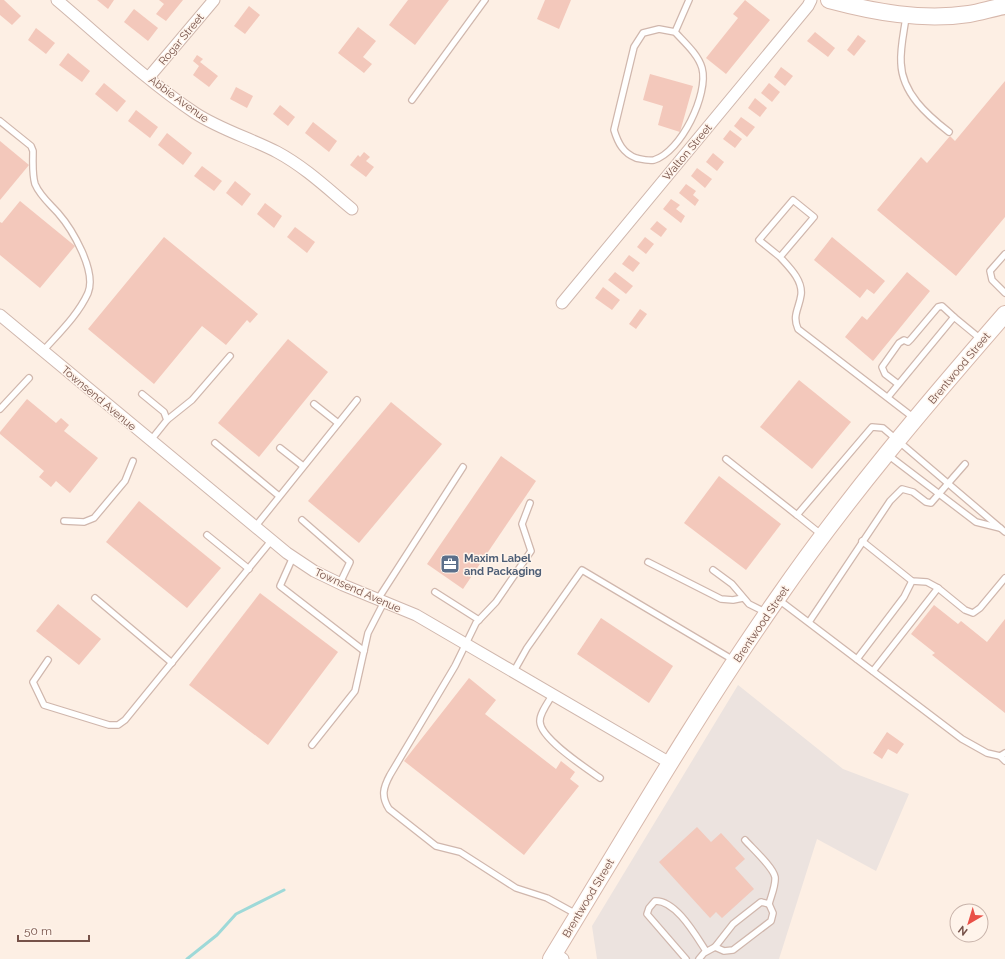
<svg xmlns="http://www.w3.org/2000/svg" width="1005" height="959" viewBox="0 0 1005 959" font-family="Raleway,sans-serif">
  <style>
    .industrial { fill: #ece3df }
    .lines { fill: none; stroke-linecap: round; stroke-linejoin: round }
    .stream { stroke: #9ed9d8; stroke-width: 3 }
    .building { fill: #f3c8bb }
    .lane-casing { stroke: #d0b7ad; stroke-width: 8 }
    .street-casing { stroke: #d0b7ad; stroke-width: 13 }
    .secondary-casing { stroke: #d7b8ac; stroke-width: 18 }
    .lane { stroke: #fff; stroke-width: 5.5 }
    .street { stroke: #fff; stroke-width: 11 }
    .secondary { stroke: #fff; stroke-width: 16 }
    .labels { text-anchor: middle; stroke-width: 3; stroke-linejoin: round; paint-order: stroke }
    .street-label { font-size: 11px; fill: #765249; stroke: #fff4eb }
    .service-label { font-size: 11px; font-weight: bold; fill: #4e5e75; stroke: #fff4eb; text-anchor: start }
  </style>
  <rect width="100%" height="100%" fill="#fdefe4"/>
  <path class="industrial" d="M738,685L843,769L909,794L876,871L817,839L779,959H597L592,926Z"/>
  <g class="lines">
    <path class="stream" d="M187,959L217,935L236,914L284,890"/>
  </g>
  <g class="building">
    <path d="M0,0H4L21,16L12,25L0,15Z"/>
    <path d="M97,0H114L108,9Z"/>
    <path d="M159,0H183L166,21L156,14L164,4Z"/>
    <path d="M408,0H449L415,45L389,25Z"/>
    <path d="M545,0H571L559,29L537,19Z"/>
    <path d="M745,0L770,20L726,74L706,58L738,18L733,14Z"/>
    <path d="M249,6L260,15L245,34L234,26Z"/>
    <path d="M134,9L158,28L148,41L124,22Z"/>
    <path d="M358,27L376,41L363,57L372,64L364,73L338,53Z"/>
    <path d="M36,28L55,43L46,54L28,40Z"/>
    <path d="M815,32L835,48L828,57L807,41Z"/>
    <path d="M858,35L866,41L854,56L847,50Z"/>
    <path d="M68,53L90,71L82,82L59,65Z"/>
    <path d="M197,55L203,59L200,62L218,76L209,87L193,75L199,66L193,61Z"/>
    <path d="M781,67L793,76L785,86L774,77Z"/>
    <path d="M650,74L693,86L680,132L658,125L663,106L643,100Z"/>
    <path d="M1005,81V217L956,276L877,210L921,157L927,163L950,136L955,141Z"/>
    <path d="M104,83L126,101L117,112L95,94Z"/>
    <path d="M769,83L780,92L772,102L761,93Z"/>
    <path d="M236,87L253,96L247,108L230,99Z"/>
    <path d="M755,98L767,108L760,117L748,108Z"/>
    <path d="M280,105L295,117L288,126L273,114Z"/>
    <path d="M136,110L158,127L150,138L128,121Z"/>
    <path d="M741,117L755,127L747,137L734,126Z"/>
    <path d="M313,122L337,141L329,152L305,133Z"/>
    <path d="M730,130L742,139L735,148L723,139Z"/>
    <path d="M167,133L192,153L183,165L158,145Z"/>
    <path d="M0,141L29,165L0,200Z"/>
    <path d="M364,152L370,157L366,161L374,167L366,177L350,165L358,155L360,157Z"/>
    <path d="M713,153L724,162L717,171L706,162Z"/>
    <path d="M202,166L222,181L214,191L194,176Z"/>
    <path d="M697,168L712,179L705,188L691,176Z"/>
    <path d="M235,181L251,194L242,206L226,193Z"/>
    <path d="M686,184L696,191L693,195L699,200L695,206L679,193Z"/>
    <path d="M671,199L680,205L676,209L685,216L681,223L663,209Z"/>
    <path d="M20,201L75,246L40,288L0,255V222L2,223Z"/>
    <path d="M265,203L282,216L274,228L257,214Z"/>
    <path d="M657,221L667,229L661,237L650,229Z"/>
    <path d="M295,227L315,242L307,253L287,237Z"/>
    <path d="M164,237L258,314L250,323L247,320L226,345L202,326L154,384L88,329Z"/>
    <path d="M645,237L654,244L646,254L637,247Z"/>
    <path d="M832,237L885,281L874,294L867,289L860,298L814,260Z"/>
    <path d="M629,255L640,263L633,272L622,264Z"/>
    <path d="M615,272L633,286L626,294L608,280Z"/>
    <path d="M907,272L930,291L873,361L845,337L862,316L867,320Z"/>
    <path d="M603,287L620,300L612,310L595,298Z"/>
    <path d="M640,309L647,314L636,329L629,324Z"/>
    <path d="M288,339L328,372L259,457L218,423Z"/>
    <path d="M799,380L851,422L812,469L760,427Z"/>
    <path d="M27,399L56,423L61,418L69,425L64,431L98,458L70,493L56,481L51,487L39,477L44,471L0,434V432Z"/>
    <path d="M391,402L442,444L359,543L308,501Z"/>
    <path d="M501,456L536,481L463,589L427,564Z"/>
    <path d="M719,476L781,524L746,570L684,523Z"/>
    <path d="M139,501L221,568L187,608L106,542Z"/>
    <path d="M260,593L338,652L268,745L189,685Z"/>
    <path d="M58,604L101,639L79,665L36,631Z"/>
    <path d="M934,605L958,624L961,621L987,642L1005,619V713L932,655L935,653L911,634Z"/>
    <path d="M601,618L673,666L649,703L577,654Z"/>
    <path d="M469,678L496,700L485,714L556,769L561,761L575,772L570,779L579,786L524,855L404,761Z"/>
    <path d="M887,732L904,744L897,754L888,749L882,759L873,753Z"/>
    <path d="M697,827L711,842L721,833L745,859L735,868L754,889L722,918L716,912L710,918L659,862Z"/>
  </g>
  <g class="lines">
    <defs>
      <g id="lane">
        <path d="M906,17C904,32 900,48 901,63C902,93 927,115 949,132"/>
        <path d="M659,29L675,32C684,42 698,54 702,68C709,94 681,152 654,160C648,161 641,159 636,158C623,153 618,143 614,130L634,47L643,33Z"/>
        <path d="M675,32L689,0"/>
        <path d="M412,100L485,0"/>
        <path d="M0,121L31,146L33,151C33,161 32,174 35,184C40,196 50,204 58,213C72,229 97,271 88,293C78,315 59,333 43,351"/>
        <path d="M1005,254L990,271L992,280L1005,293"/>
        <path d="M780,257L759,240L793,200L814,217L780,257C789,267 803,280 801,295C799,309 792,315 798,329L914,418"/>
        <path d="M898,384L885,374L882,367L899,343L904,340L908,342L911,339L938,307L942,306L954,317"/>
        <path d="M142,394L164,412L167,420L151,440"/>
        <path d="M888,397L954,317L982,340"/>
        <path d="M314,404L338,423"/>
        <path d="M0,409L29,378"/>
        <path d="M167,420L192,400L230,356"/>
        <path d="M215,443L279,496"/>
        <path d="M280,448L303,466"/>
        <path d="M888,455L976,522L1000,528"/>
        <path d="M726,459L797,515"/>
        <path d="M530,503L522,524L531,551L496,602L476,623L455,666L390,775C383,788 381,796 389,809L436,846L460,852L516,888L547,898L576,914"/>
        <path d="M302,520L350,562L340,583"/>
        <path d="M64,521L84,522L94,518L125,481L133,461"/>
        <path d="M255,527L357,400"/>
        <path d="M207,535L249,569"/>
        <path d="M822,535L797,515L872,427L883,428L1005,532"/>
        <path d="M862,541L912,581L927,582L938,588"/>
        <path d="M293,557L280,586L364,651"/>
        <path d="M648,562L721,599L733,600L743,598"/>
        <path d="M713,570L732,584L749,604L765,612"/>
        <path d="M435,592L479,620"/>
        <path d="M95,598L172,663"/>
        <path d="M378,599L463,467"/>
        <path d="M779,600L962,739L987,753L1000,756L1005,753"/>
        <path d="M809,622L890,501L902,489L913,492L926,502L931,503L965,464"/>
        <path d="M857,659L904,597L912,581"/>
        <path d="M48,660L33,682L44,705L109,725H118L125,720L271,541"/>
        <path d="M514,671L527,648L582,570L735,661"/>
        <path d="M873,671L938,588L965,610L973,613L980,608L1005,578"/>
        <path d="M553,694C549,701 539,714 540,722C541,739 586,768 600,778"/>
        <path d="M312,745L355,691L368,633L384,602"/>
        <path d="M1000,756L1005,761"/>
        <path d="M715,947L733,924L761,902L769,904"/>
        <path d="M686,959L647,914L649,908L655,901C676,900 696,936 706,951"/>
        <path d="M699,959L704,953L715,947L724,951L733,950L771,921L773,913L769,904C771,896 776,885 775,877C773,867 752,848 745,840"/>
      </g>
      <g id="street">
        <path d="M57,0C102,38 146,80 195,113C221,130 250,138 277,152C305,167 328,189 352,209"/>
        <path d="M149,77L214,0"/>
        <path d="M562,303L808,6L811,0"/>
        <path d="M0,315L287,553L314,571L343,585L416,615L670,763"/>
        <path d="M555,953L563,959"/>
      </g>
      <g id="secondary">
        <path d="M829,0C874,12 922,21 969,14C981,12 993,8 1005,6"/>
        <path d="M551,959C625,838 696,715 777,599C846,499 925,406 1005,314"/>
      </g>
    </defs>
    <use href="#lane" class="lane-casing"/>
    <use href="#street" class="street-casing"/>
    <use href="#secondary" class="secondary-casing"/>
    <use href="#lane" class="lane"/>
    <use href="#street" class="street"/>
    <use href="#secondary" class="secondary"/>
  </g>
  <defs>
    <symbol id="office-square" viewBox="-11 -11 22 22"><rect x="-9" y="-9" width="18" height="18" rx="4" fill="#5c6f8a" stroke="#fff4eb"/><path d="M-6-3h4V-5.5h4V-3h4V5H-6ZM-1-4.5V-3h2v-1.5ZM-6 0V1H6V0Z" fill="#fff"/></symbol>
  </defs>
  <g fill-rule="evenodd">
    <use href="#office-square" x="439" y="553" width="22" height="22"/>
  </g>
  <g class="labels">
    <g class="street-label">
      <text transform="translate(181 39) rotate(-50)" y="4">Rogar Street</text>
      <text transform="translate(179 99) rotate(36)" y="4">Abbie Avenue</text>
      <text transform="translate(687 152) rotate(-50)" y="4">Walton Street</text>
      <text transform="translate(959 368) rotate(-50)" y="4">Brentwood Street</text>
      <text transform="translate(99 398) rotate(40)" y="4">Townsend Avenue</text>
      <text transform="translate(358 590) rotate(24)" y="4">Townsend Avenue</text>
      <text transform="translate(761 624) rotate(-56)" y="4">Brentwood Street</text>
      <text transform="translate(588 898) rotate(-59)" y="4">Brentwood Street</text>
    </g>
    <g class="service-label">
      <text x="464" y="562">Maxim Label<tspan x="464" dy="13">and Packaging</tspan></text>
    </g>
  </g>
  <g transform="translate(969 923) rotate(218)"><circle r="19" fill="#fff4eb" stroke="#c8b3aa"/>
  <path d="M0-3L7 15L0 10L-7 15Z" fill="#e95047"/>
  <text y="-6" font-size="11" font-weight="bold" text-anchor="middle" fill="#765249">N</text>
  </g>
  <path d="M18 935v6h71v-6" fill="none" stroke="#765249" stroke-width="2"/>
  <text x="24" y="935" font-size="12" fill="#765249" stroke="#fff4eb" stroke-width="3" paint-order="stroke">50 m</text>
</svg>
